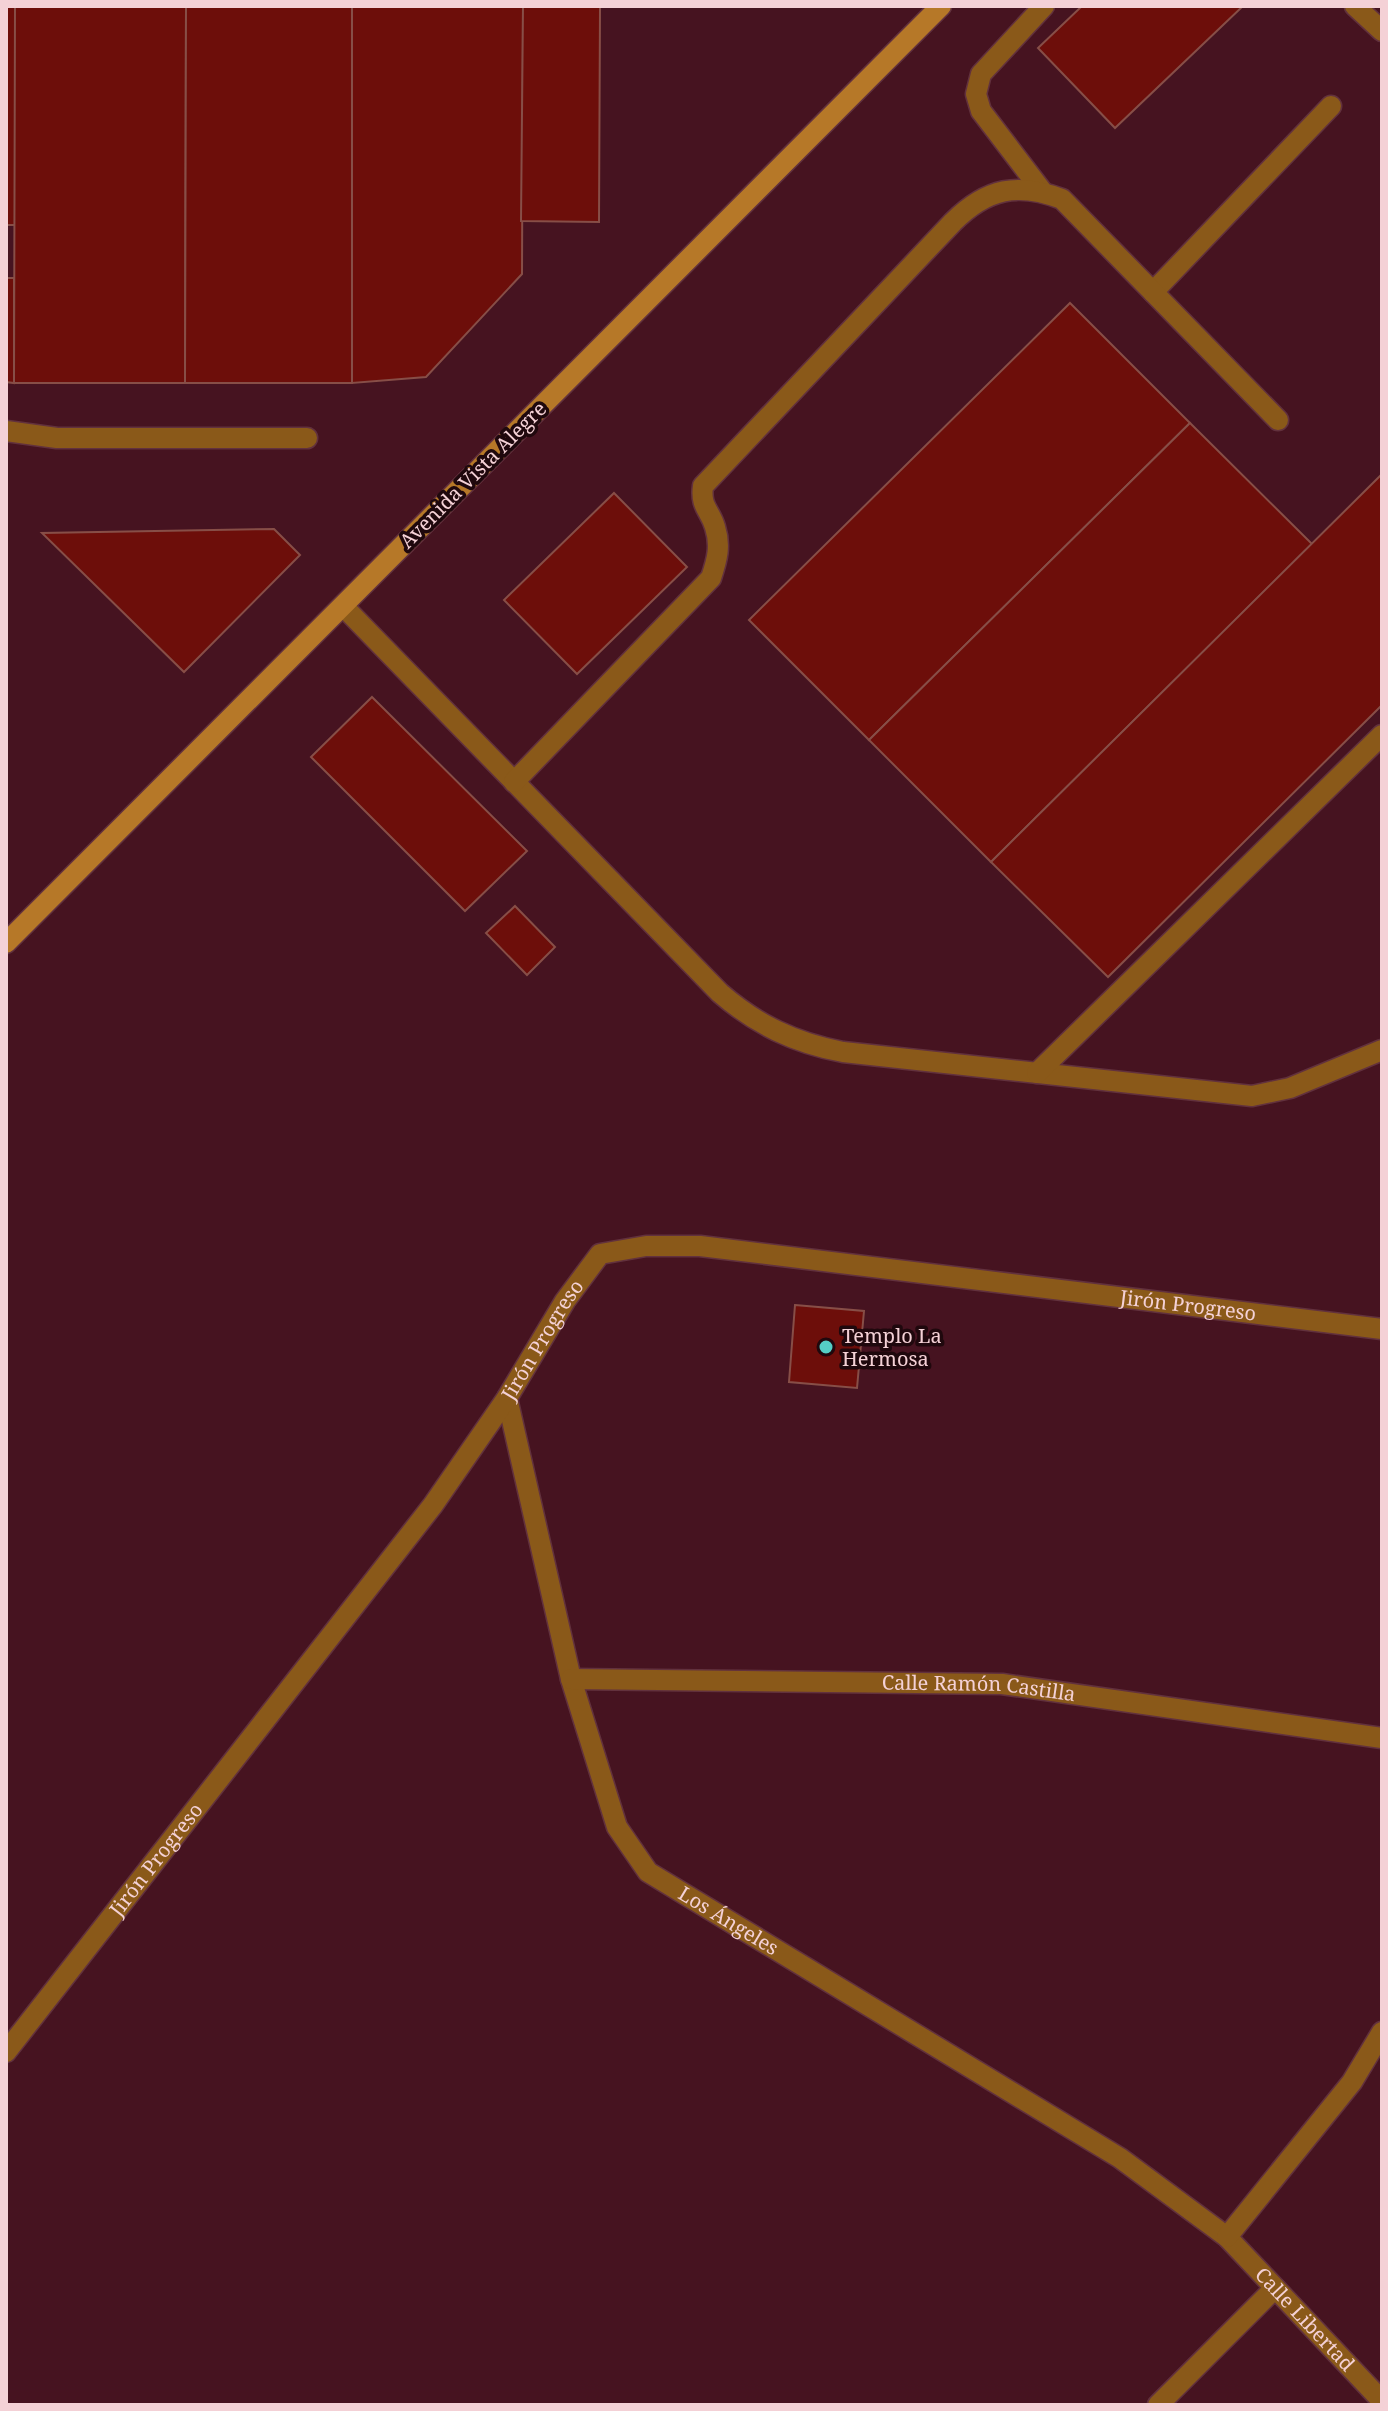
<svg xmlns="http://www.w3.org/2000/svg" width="1388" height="2411" viewBox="0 0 1388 2411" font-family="'Noto Serif',serif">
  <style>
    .building { fill: #6d0e0a; stroke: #874e47; stroke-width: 2 }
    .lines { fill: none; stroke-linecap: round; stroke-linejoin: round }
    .lane-casing { stroke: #62313d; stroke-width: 23 }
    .street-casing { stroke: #62313d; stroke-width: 23 }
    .secondary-casing { stroke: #62313d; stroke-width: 23 }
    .lane { stroke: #8a5919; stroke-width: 20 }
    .street { stroke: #8a5919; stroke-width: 20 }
    .secondary { stroke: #b67828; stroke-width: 20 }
    .poi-dot { fill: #55cec5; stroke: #1f080d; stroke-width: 3 }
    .labels { text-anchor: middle; stroke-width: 7; stroke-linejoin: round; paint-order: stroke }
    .street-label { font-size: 20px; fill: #f4d1d6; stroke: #1f080d }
    .poi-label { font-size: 20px; fill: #f4d1d6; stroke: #1f080d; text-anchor: start }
  </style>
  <rect width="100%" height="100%" fill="#461320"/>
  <g class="building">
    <rect x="6" y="6" width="9" height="219"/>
    <path d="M15,6H186L185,383H14Z"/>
    <path d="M186,6H352V383H185Z"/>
    <path d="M352,6H523L522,274L426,377L352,383Z"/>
    <path d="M523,6H600L599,222L521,221Z"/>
    <path d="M1082,6H1243L1115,128L1038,48Z"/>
    <path d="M6,278H14V383L6,382Z"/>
    <path d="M1070,303L1190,423L869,740L749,620Z"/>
    <path d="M1190,423L1312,544L991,862L869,740Z"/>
    <path d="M1382,474V705L1108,977L991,862Z"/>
    <path d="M614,493L687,567L577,674L504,600Z"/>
    <path d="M274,529L300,555L184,672L42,533Z"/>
    <path d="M372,697L527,851L465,911L311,757Z"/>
    <path d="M515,906L555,947L527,975L486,933Z"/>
    <path d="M795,1305L864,1311L857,1388L789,1382Z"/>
  </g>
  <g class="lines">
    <defs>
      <g id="lane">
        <path d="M1355,6L1382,31"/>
        <path d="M1042,191L981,111L976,94L981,74L1044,6"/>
        <path d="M1153,292L1331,106"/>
        <path d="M6,431L57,438H307"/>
        <path d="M343,606L720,993C757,1025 795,1043 843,1052L1252,1096L1290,1088L1382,1050"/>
        <path d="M514,782L711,578C717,560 721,546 715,527C710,510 700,507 703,486L953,222C987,188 1018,182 1062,199L1278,420"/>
        <path d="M1037,1073L1382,735"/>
      </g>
      <g id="street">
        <path id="s1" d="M507,1398L571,1679L617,1827L648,1872L1120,2158L1227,2237L1382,2401"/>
        <path id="s2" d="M571,1679L1002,1684L1382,1738"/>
        <path id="s3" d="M6,2052L433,1505L507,1398L565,1301L600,1254L646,1246H700L1382,1329"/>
        <path d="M1227,2237L1352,2082L1382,2032"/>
        <path d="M1158,2405L1275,2288"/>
      </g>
      <path id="secondary" d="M6,943L941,6"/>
    </defs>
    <use href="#lane" class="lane-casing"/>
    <use href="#street" class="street-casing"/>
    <use href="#secondary" class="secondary-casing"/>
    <use href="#lane" class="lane"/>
    <use href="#street" class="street"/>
    <use href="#secondary" class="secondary"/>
  </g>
  <circle class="poi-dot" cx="826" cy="1347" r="8"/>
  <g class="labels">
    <g class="street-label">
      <text transform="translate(473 475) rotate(-45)" y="7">Avenida Vista Alegre</text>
      <text dy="7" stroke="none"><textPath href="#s3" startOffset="1588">Jirón Progreso</textPath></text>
      <text dy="7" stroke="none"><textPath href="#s3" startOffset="892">Jirón Progreso</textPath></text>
      <text dy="7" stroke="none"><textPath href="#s2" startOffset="408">Calle Ramón Castilla</textPath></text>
      <text dy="7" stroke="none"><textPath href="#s3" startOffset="244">Jirón Progreso</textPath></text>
      <text dy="7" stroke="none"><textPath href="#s1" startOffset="592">Los Ángeles</textPath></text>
      <text dy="7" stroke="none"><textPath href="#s1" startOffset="1296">Calle Libertad</textPath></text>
    </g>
    <g class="poi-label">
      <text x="842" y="1343">Templo La<tspan x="842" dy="23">Hermosa</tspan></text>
    </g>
  </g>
  <rect width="1388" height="2411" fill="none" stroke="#f4d1d6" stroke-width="16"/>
</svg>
